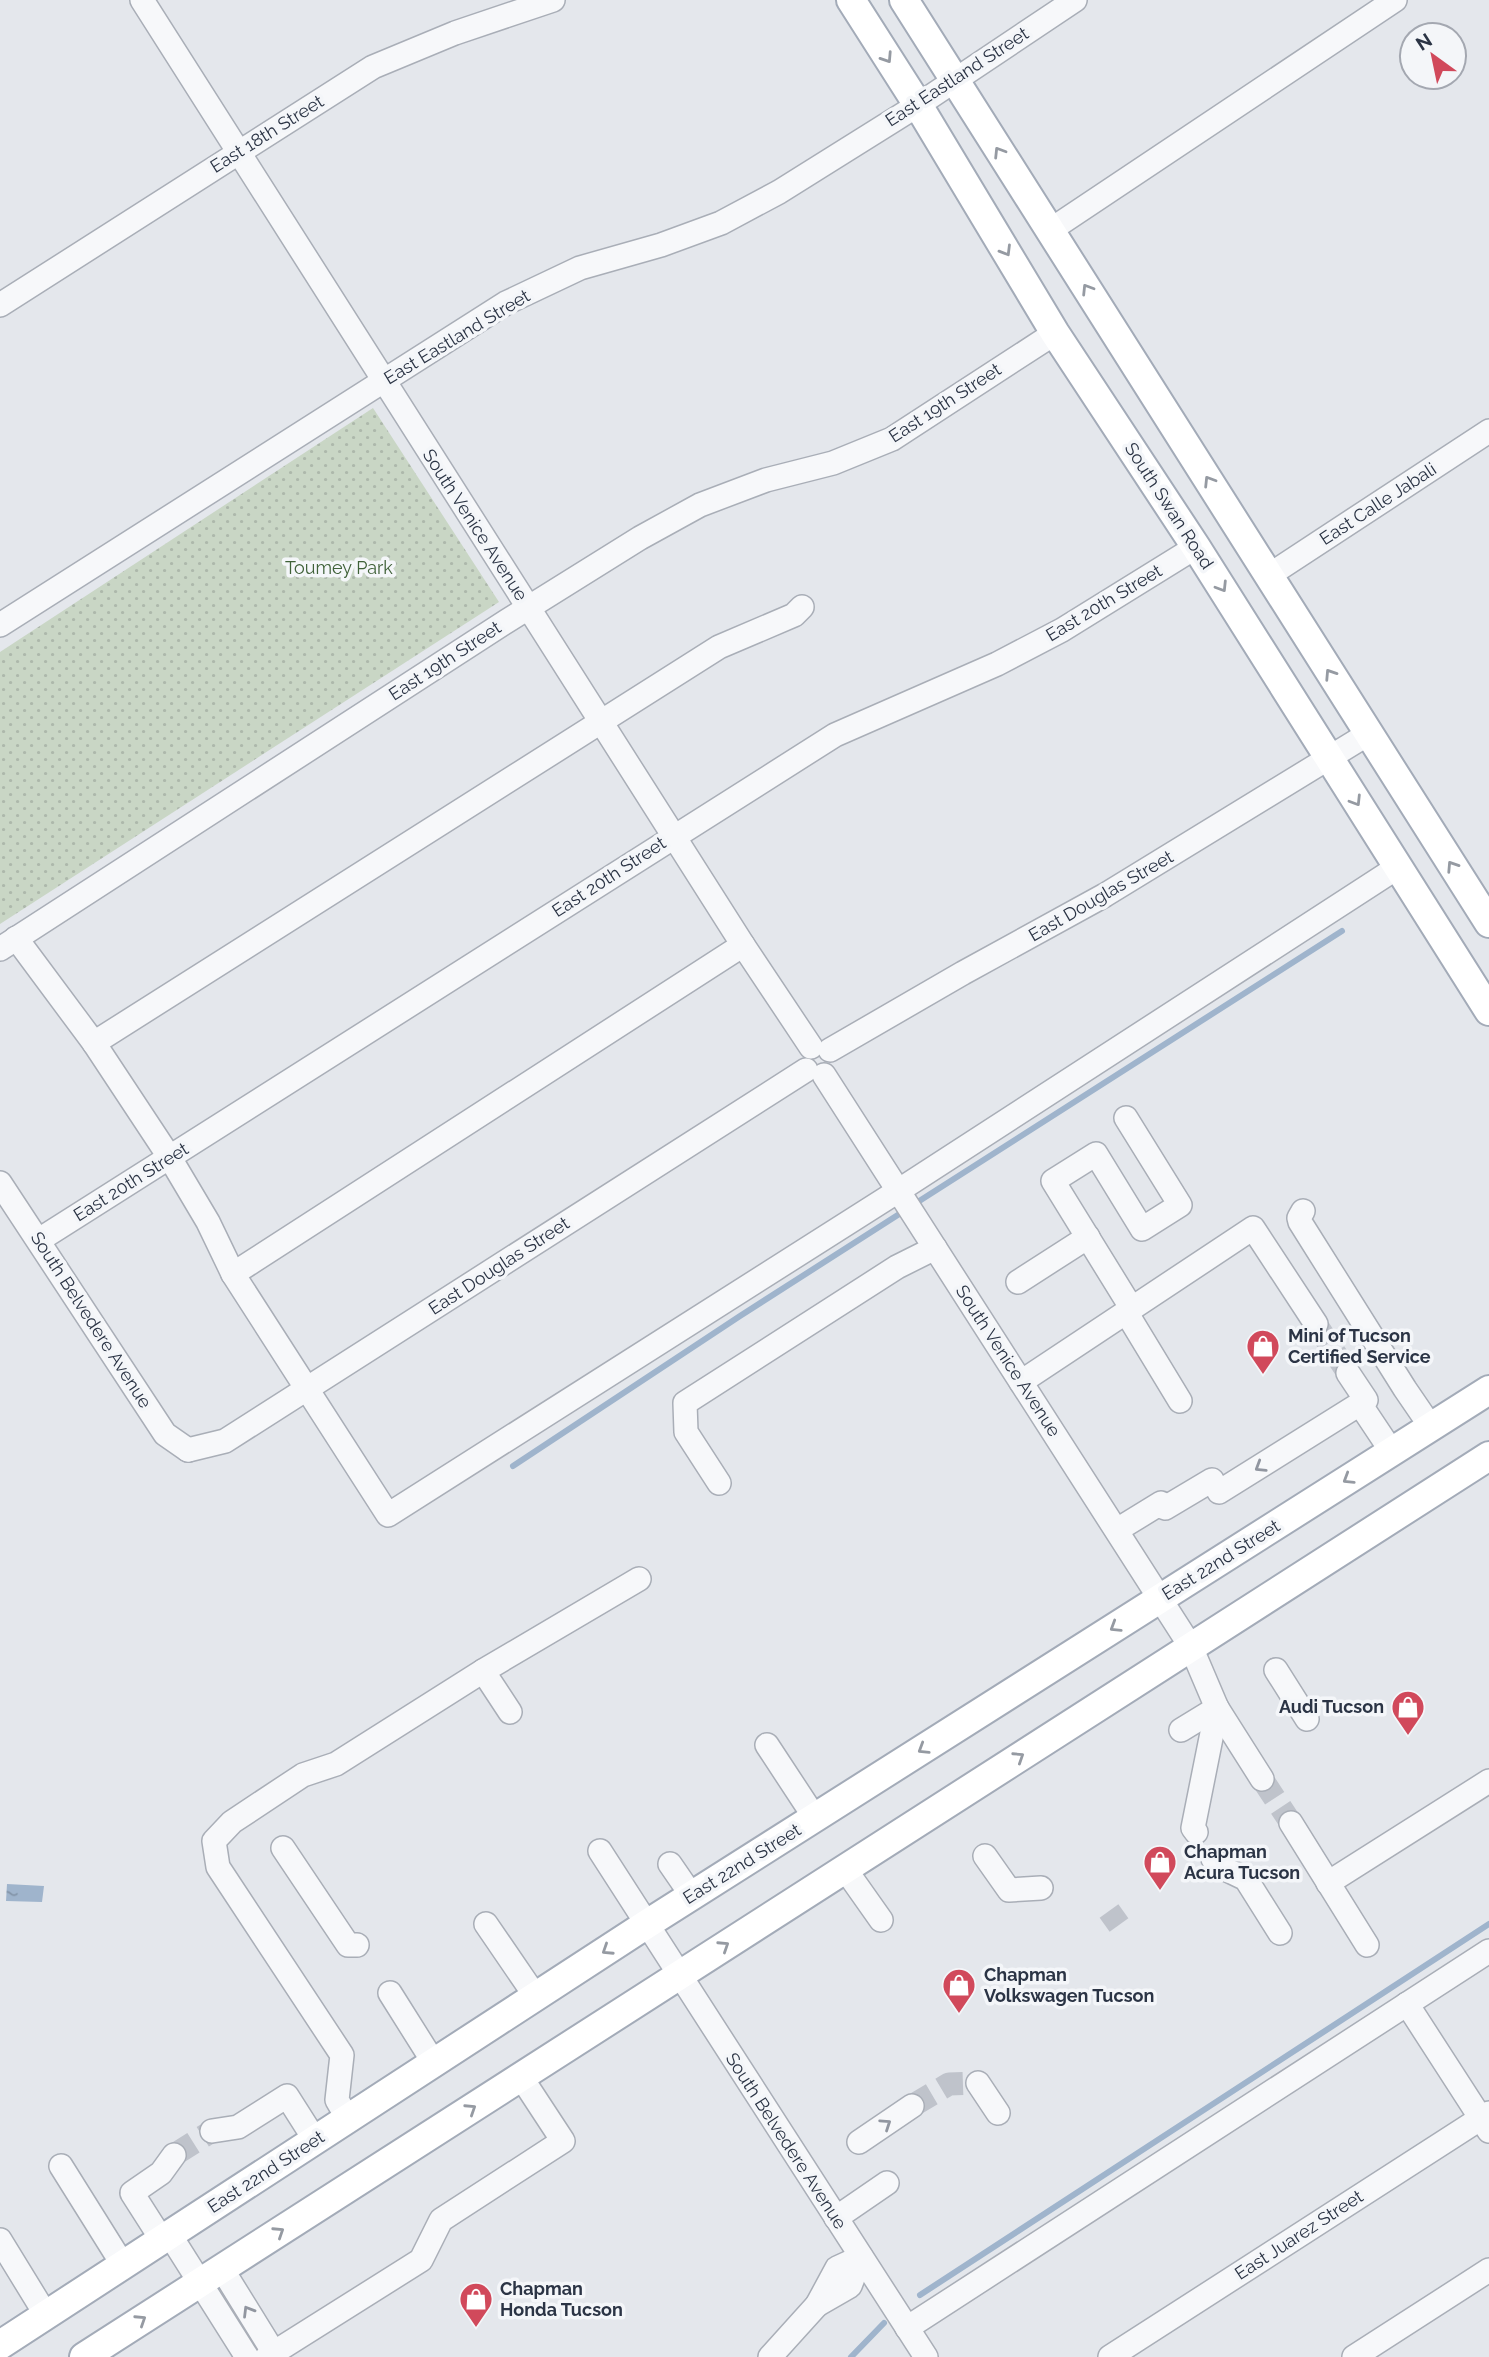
<svg xmlns="http://www.w3.org/2000/svg" width="1489" height="2357" viewBox="0 0 1489 2357" font-family="Raleway,sans-serif">
  <style>
    .park { fill: url(#park-dots) }
    .water { fill: url(#water-ripples) }
    .lines { fill: none; stroke-linecap: round; stroke-linejoin: round }
    .stream { stroke: #9fb4cc; stroke-width: 6 }
    .minor-tunnel { stroke: #bfc3cb; stroke-width: 23; stroke-dasharray: 23 11; stroke-linecap: butt }
    .minor-casing { stroke: #a9aeb7; stroke-width: 26 }
    .major-casing { stroke: #a3abb8; stroke-width: 32 }
    .minor { stroke: #f7f8fa; stroke-width: 23 }
    .major { stroke: #fff; stroke-width: 28 }
    .oneway { stroke: #959aa2 }
    .oneway2 { stroke: #9196a0 }
    .labels { text-anchor: middle; stroke-width: 7; stroke-linejoin: round; paint-order: stroke }
    .street-label { font-size: 18px; fill: #2b3445; stroke: #f4f6f9 }
    .park-label { font-size: 18px; fill: #3f6138; stroke: #f4f6f9 }
    .poi-label { font-size: 18px; font-weight: bold; fill: #2b3445; stroke: #f4f6f9; text-anchor: start }
  </style>
  <defs>
    <pattern id="park-dots" width="8" height="8" patternUnits="userSpaceOnUse" patternTransform="scale(1.75)"><rect width="8" height="8" fill="#c9d6c5"/><path d="M2 2h.1M6 6h.1" fill="none" stroke="#adb8ab" stroke-width="1.8" stroke-linecap="round"/></pattern>
    <pattern id="water-ripples" width="26" height="14" patternUnits="userSpaceOnUse" patternTransform="scale(1.75)"><rect width="26" height="14" fill="#9fb4cc"/><path d="M2 4q2-2 4 0t4 0M15 11q2-2 4 0t4 0" fill="none" stroke="#8293a7"/></pattern>
  </defs>
  <rect width="100%" height="100%" fill="#e4e7ec"/>
  <path class="park" d="M373,408L499,602L0,924V652Z"/>
  <path class="water" d="M7,1884L44,1886L42,1902L6,1901Z"/>
  <g class="lines">
    <g class="stream">
      <path d="M913,1205L1342,931"/>
      <path d="M513,1466L740,1316L904,1211"/>
      <path d="M920,2295L1489,1924"/>
      <path d="M851,2357L884,2323"/>
    </g>
    <g class="minor-tunnel">
      <path d="M1316,1324L1348,1373"/>
      <path d="M1262,1779L1291,1823"/>
      <path d="M1109,1911L1119,1925"/>
      <path d="M912,2106L949,2084L978,2083"/>
      <path d="M174,2155L212,2131"/>
    </g>
    <defs>
      <g id="minor">
        <path d="M142,0L743,945L811,1047"/>
        <path d="M1049,231L1395,0"/>
        <path d="M0,305L373,67L455,33L553,0"/>
        <path d="M1268,576L1489,431"/>
        <path d="M0,625L506,303L580,268L661,245L721,223L779,192L918,105L1075,0"/>
        <path d="M16,938L94,1043L170,1158L208,1222L233,1274L388,1515L898,1191L1398,867"/>
        <path d="M0,949L507,621L640,538L700,505L766,480L833,463L892,439L1055,333"/>
        <path d="M94,1043L719,647L794,615L802,607"/>
        <path d="M830,1050L963,973L1105,895L1368,734"/>
        <path d="M824,1075L1191,1647L1217,1708L1262,1779"/>
        <path d="M1126,1118L1180,1205L1142,1229L1096,1154L1053,1181L1132,1309"/>
        <path d="M0,1183L165,1434L188,1450"/>
        <path d="M1303,1211L1299,1218L1300,1222L1405,1389L1431,1427"/>
        <path d="M39,1240L835,735L997,664L1062,630L1196,547"/>
        <path d="M233,1274L743,945"/>
        <path d="M1018,1282L1088,1237"/>
        <path d="M1126,1312L1180,1401"/>
        <path d="M1021,1382L1253,1228L1316,1324"/>
        <path d="M1360,1404L1392,1452"/>
        <path d="M188,1450L225,1441L806,1070"/>
        <path d="M719,1483L686,1432L685,1403L897,1267L935,1248"/>
        <path d="M1117,1530L1161,1503L1165,1508L1212,1480L1219,1492L1366,1400L1348,1373"/>
        <path d="M1276,1670L1307,1719"/>
        <path d="M510,1712L483,1671L639,1579"/>
        <path d="M1181,1730L1217,1708"/>
        <path d="M767,1745L815,1818"/>
        <path d="M1291,1823L1367,1945"/>
        <path d="M1196,1832L1193,1828L1217,1708"/>
        <path d="M283,1848L348,1945H357"/>
        <path d="M600,1851L926,2357"/>
        <path d="M985,1856L1009,1890L1041,1888"/>
        <path d="M1213,1859L1219,1866L1246,1879L1280,1933"/>
        <path d="M670,1864L692,1896"/>
        <path d="M845,1869L881,1920"/>
        <path d="M1328,1883L1489,1781"/>
        <path d="M486,1924L536,1997"/>
        <path d="M390,1993L434,2063"/>
        <path d="M1407,2004L1489,2131"/>
        <path d="M978,2083L998,2113"/>
        <path d="M348,2119L337,2100L342,2055L218,1867L214,1841L232,1822L303,1775L336,1764L483,1671"/>
        <path d="M212,2131L238,2127L287,2096L315,2140"/>
        <path d="M859,2142L912,2106"/>
        <path d="M61,2166L123,2265"/>
        <path d="M836,2218L887,2183"/>
        <path d="M170,2235L247,2357"/>
        <path d="M0,2240L46,2315"/>
        <path d="M162,2240L132,2193L161,2173L174,2155"/>
        <path d="M222,2269L274,2353"/>
        <path d="M817,2305L850,2286L861,2257"/>
        <path d="M907,2328L1489,1951"/>
        <path d="M267,2357L421,2260L441,2220L563,2141L521,2077"/>
        <path d="M770,2357L817,2305L837,2268L861,2257"/>
        <path d="M1110,2357L1489,2113"/>
        <path d="M1354,2357L1489,2270"/>
      </g>
      <g id="major">
        <path d="M851,0L918,105L1055,333L1196,547L1489,1011"/>
        <path d="M904,0L1489,923"/>
        <path d="M0,2345L647,1924L1489,1390"/>
        <path d="M84,2357L1489,1456"/>
      </g>
    </defs>
    <use href="#minor" class="minor-casing"/>
    <use href="#major" class="major-casing"/>
    <use href="#minor" class="minor"/>
    <use href="#major" class="major"/>
  </g>
  <defs><path id="oneway-chevron" d="M-2-3.5L2.5 0L-2 3.5" fill="none" stroke-width="1.6" stroke-linecap="round" stroke-linejoin="round" transform="scale(1.75)"/></defs>
  <g class="oneway">
    <use href="#oneway-chevron" transform="translate(887 58) rotate(57)"/>
    <use href="#oneway-chevron" transform="translate(999 152) rotate(-122)"/>
    <use href="#oneway-chevron" transform="translate(1006 251) rotate(59)"/>
    <use href="#oneway-chevron" transform="translate(1087 289) rotate(-122)"/>
    <use href="#oneway-chevron" transform="translate(1209 481) rotate(-122)"/>
    <use href="#oneway-chevron" transform="translate(1222 587) rotate(58)"/>
    <use href="#oneway-chevron" transform="translate(1330 674) rotate(-123)"/>
    <use href="#oneway-chevron" transform="translate(1356 801) rotate(58)"/>
    <use href="#oneway-chevron" transform="translate(1452 866) rotate(-123)"/>
    <use href="#oneway-chevron" transform="translate(1348 1479) rotate(148)"/>
    <use href="#oneway-chevron" transform="translate(1115 1627) rotate(148)"/>
    <use href="#oneway-chevron" transform="translate(923 1749) rotate(148)"/>
    <use href="#oneway-chevron" transform="translate(1019 1757) rotate(-33)"/>
    <use href="#oneway-chevron" transform="translate(724 1946) rotate(-33)"/>
    <use href="#oneway-chevron" transform="translate(607 1950) rotate(147)"/>
    <use href="#oneway-chevron" transform="translate(471 2109) rotate(-33)"/>
    <use href="#oneway-chevron" transform="translate(279 2232) rotate(-33)"/>
    <use href="#oneway-chevron" transform="translate(141 2320) rotate(-33)"/>
  </g>
  <g class="oneway2">
    <use href="#oneway-chevron" transform="translate(1260 1467) rotate(148)"/>
    <use href="#oneway-chevron" transform="translate(886 2124) rotate(-34)"/>
    <use href="#oneway-chevron" transform="translate(248 2311) rotate(-121)"/>
  </g>
  <defs>
    <symbol id="shop-pin" viewBox="-11 -11 22 30"><path d="M0 17L-7.5 6A9.5 9.5 0 1 1 7.5 6Z" fill="#d1495b" stroke="#f4f6f9"/><path d="M-5-2.5h2.3a2.7 3.5 0 0 1 5.4 0H5L5.5 6h-11ZM-1.5-2.5h3a1.5 2.3 0 0 0-3 0Z" fill="#fff"/></symbol>
  </defs>
  <g fill-rule="evenodd">
    <use href="#shop-pin" x="1244" y="1327" width="38" height="52"/>
    <use href="#shop-pin" x="1389" y="1688" width="38" height="52"/>
    <use href="#shop-pin" x="1141" y="1843" width="38" height="52"/>
    <use href="#shop-pin" x="940" y="1966" width="38" height="52"/>
    <use href="#shop-pin" x="457" y="2280" width="38" height="52"/>
  </g>
  <g class="labels">
    <g class="street-label">
      <text transform="translate(957 77) rotate(-33)" y="6">East Eastland Street</text>
      <text transform="translate(267 134) rotate(-32)" y="6">East 18th Street</text>
      <text transform="translate(457 337) rotate(-31)" y="6">East Eastland Street</text>
      <text transform="translate(945 403) rotate(-33)" y="6">East 19th Street</text>
      <text transform="translate(1378 504) rotate(-33)" y="6">East Calle Jabali</text>
      <text transform="translate(1169 506) rotate(57)" y="6">South Swan Road</text>
      <text transform="translate(475 525) rotate(57)" y="6">South Venice Avenue</text>
      <text transform="translate(1104 603) rotate(-31)" y="6">East 20th Street</text>
      <text transform="translate(445 661) rotate(-33)" y="6">East 19th Street</text>
      <text transform="translate(609 877) rotate(-33)" y="6">East 20th Street</text>
      <text transform="translate(1101 896) rotate(-30)" y="6">East Douglas Street</text>
      <text transform="translate(131 1182) rotate(-32)" y="6">East 20th Street</text>
      <text transform="translate(499 1266) rotate(-33)" y="6">East Douglas Street</text>
      <text transform="translate(91 1320) rotate(57)" y="6">South Belvedere Avenue</text>
      <text transform="translate(1008 1361) rotate(57)" y="6">South Venice Avenue</text>
      <text transform="translate(1221 1560) rotate(-32)" y="6">East 22nd Street</text>
      <text transform="translate(742 1864) rotate(-32)" y="6">East 22nd Street</text>
      <text transform="translate(786 2141) rotate(57)" y="6">South Belvedere Avenue</text>
      <text transform="translate(266 2172) rotate(-33)" y="6">East 22nd Street</text>
      <text transform="translate(1299 2235) rotate(-33)" y="6">East Juarez Street</text>
    </g>
    <g class="park-label">
      <text x="339" y="574">Toumey Park</text>
    </g>
    <g class="poi-label">
      <text x="1288" y="1342">Mini of Tucson<tspan x="1288" dy="21">Certified Service</tspan></text>
      <text x="1384" y="1713" text-anchor="end">Audi Tucson</text>
      <text x="1184" y="1858">Chapman<tspan x="1184" dy="21">Acura Tucson</tspan></text>
      <text x="984" y="1981">Chapman<tspan x="984" dy="21">Volkswagen Tucson</tspan></text>
      <text x="500" y="2295">Chapman<tspan x="500" dy="21">Honda Tucson</tspan></text>
    </g>
  </g>
  <g transform="translate(1433 56) rotate(327)"><circle r="33" fill="#f4f6f9" stroke="#a4a8b1" stroke-width="2"/>
  <path d="M0-5L12 26L0 18L-12 26Z" fill="#d1495b"/>
  <text y="-10" font-size="19" font-weight="bold" text-anchor="middle" fill="#2b3445">N</text>
  </g>
</svg>
